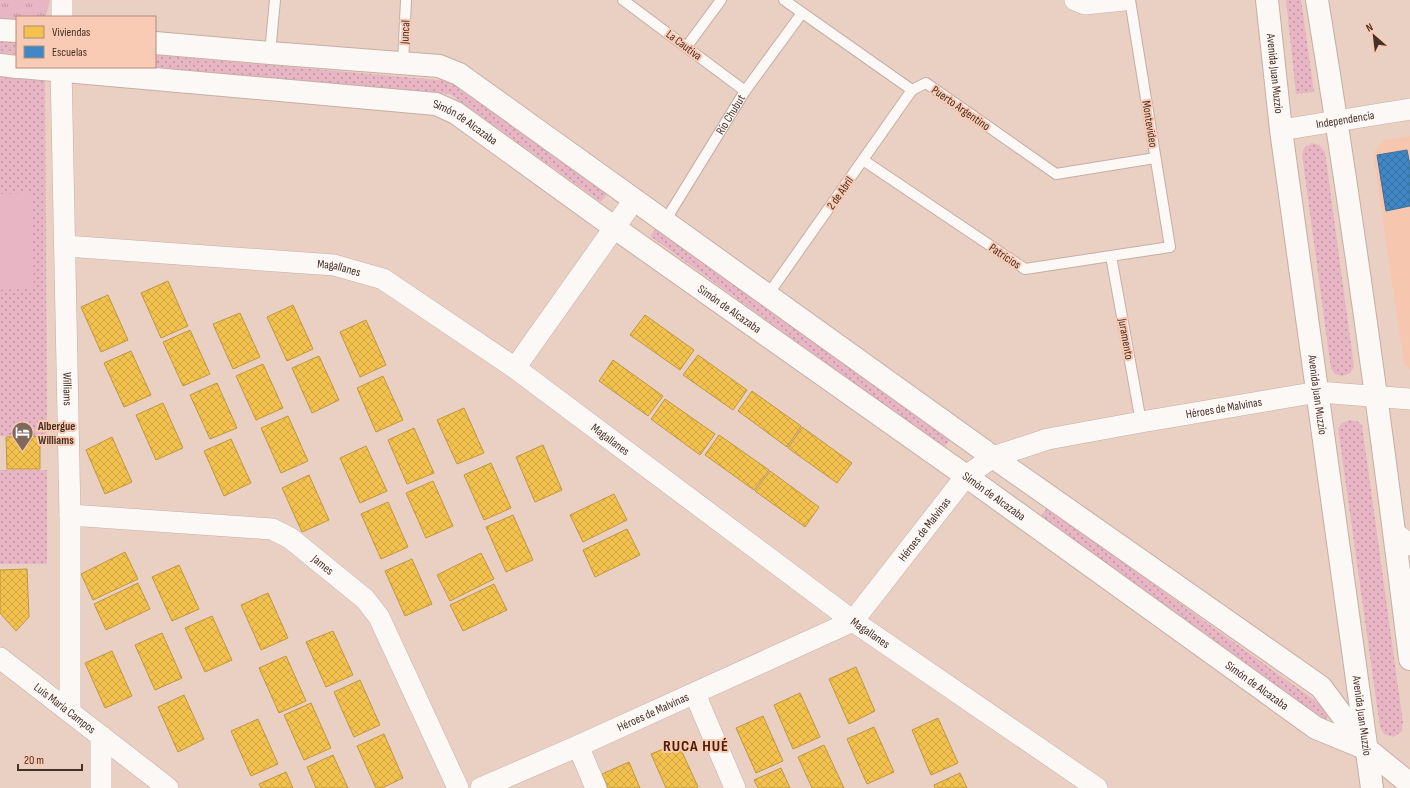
<svg xmlns="http://www.w3.org/2000/svg" width="1410" height="788" viewBox="0 0 1410 788" font-family="'Sofia Sans Condensed',sans-serif">
  <style>
    .built { fill: #f6c6af }
    .grass { fill: url(#grass-dots) }
    .park { fill: url(#park-tufts) }
    .pitch { fill: #e8b5c4 }
    .homes { fill: url(#homes-cross-hatch); stroke: #bf9642 }
    .schools { fill: url(#schools-cross-hatch); stroke: #416e95 }
    .lines { fill: none; stroke-linecap: round; stroke-linejoin: round }
    .service-casing { stroke: #c5aea4; stroke-width: 12 }
    .minor-casing { stroke: #c5aea4; stroke-width: 22 }
    .tertiary-casing { stroke: #c5aea4; stroke-width: 24 }
    .secondary-casing { stroke: #c5aea4; stroke-width: 24 }
    .service { stroke: #fcf8f6; stroke-width: 10 }
    .minor { stroke: #fcf8f6; stroke-width: 21 }
    .tertiary { stroke: #fcf8f6; stroke-width: 22 }
    .secondary { stroke: #fcf8f6; stroke-width: 22 }
    .labels { text-anchor: middle; stroke-width: 4; stroke-linejoin: round; paint-order: stroke }
    .street-label { font-size: 12px; fill: #473025; stroke: #f9cab4 }
    .poi-label { font-size: 12px; font-weight: bold; fill: #473025; stroke: #f9cab4; text-anchor: start }
    .district-label { font-size: 16px; font-weight: bold; letter-spacing: 1px; fill: #4c2006; stroke: #f9cab4 }
  </style>
  <defs>
    <pattern id="grass-dots" width="8" height="8" patternUnits="userSpaceOnUse"><rect width="8" height="8" fill="#e8b5c4"/><path d="M2 2h.1M6 6h.1" fill="none" stroke="#be949f" stroke-width="1.8" stroke-linecap="round"/></pattern>
    <pattern id="park-tufts" width="24" height="20" patternUnits="userSpaceOnUse"><rect width="24" height="20" fill="#e8b5c4"/><path d="M3 7l-1-3M5 7V3M7 7l1-3M15 17l-1-3M17 17v-4M19 17l1-3" fill="none" stroke="#be949f"/></pattern>
    <pattern id="homes-cross-hatch" width="8" height="8" patternUnits="userSpaceOnUse"><rect width="8" height="8" fill="#f2c14e"/><path d="M0 0l8 8M0 8l8-8" fill="none" stroke="#d1a644"/></pattern>
    <pattern id="schools-cross-hatch" width="8" height="8" patternUnits="userSpaceOnUse"><rect width="8" height="8" fill="#3f88c5"/><path d="M0 0l8 8M0 8l8-8" fill="none" stroke="#3770a0"/></pattern>
  </defs>
  <rect width="100%" height="100%" fill="#ead0c3"/>
  <path class="built" d="M1410,136V369L1404,364L1373,153L1384,140Z"/>
  <g class="grass">
    <path d="M1286,0H1301L1314,92L1296,94Z"/>
    <path d="M0,41L17,42V54L0,53Z"/>
    <path d="M155,55L450,81L607,194L601,202L450,94L150,67H155Z"/>
    <path d="M0,75H45L47,436H0Z"/>
    <path d="M1312,143L1319,145L1325,152L1354,367L1350,373L1342,376L1335,374L1331,369L1302,154L1304,148Z"/>
    <path d="M656,228L950,440L944,448L650,236Z"/>
    <path d="M1349,420L1357,421L1362,425L1403,723L1401,732L1393,737L1384,734L1380,727L1338,428L1342,423Z"/>
    <rect x="0" y="470" width="47" height="94"/>
    <path d="M1047,508L1331,712L1325,720L1041,516Z"/>
  </g>
  <path class="park" d="M0,0H50L47,12L45,17H17V20H0Z"/>
  <path class="pitch" d="M32,193L34,289L0,290V194Z"/>
  <g class="homes">
    <path d="M168,281L188,326L161,338L141,293Z"/>
    <path d="M108,295L128,340L101,352L81,307Z"/>
    <path d="M293,305L313,349L287,361L267,317Z"/>
    <path d="M240,313L260,357L233,369L213,324Z"/>
    <path d="M645,315L694,350L680,370L630,335Z"/>
    <path d="M366,320L386,365L360,377L340,332Z"/>
    <path d="M190,330L210,374L183,386L163,342Z"/>
    <path d="M131,351L151,395L124,407L104,363Z"/>
    <path d="M698,355L747,390L733,410L683,375Z"/>
    <path d="M319,356L339,400L312,413L292,368Z"/>
    <path d="M613,360L663,396L648,416L599,381Z"/>
    <path d="M263,364L283,408L256,420L236,376Z"/>
    <path d="M383,376L403,420L376,432L357,388Z"/>
    <path d="M217,383L237,428L210,439L190,395Z"/>
    <path d="M752,391L801,426L787,447L738,411Z"/>
    <path d="M665,399L715,434L700,455L651,419Z"/>
    <path d="M163,403L183,448L156,460L136,415Z"/>
    <path d="M464,408L484,453L457,464L437,420Z"/>
    <path d="M288,416L308,461L281,473L261,428Z"/>
    <path d="M802,427L852,463L837,483L788,448Z"/>
    <path d="M414,428L434,473L407,484L388,440Z"/>
    <path d="M719,435L769,470L754,490L705,455Z"/>
    <path d="M40,436V469H7L6,437Z"/>
    <path d="M112,437L132,482L105,494L86,450Z"/>
    <path d="M231,439L251,483L224,496L204,451Z"/>
    <path d="M543,445L562,490L535,502L516,457Z"/>
    <path d="M366,446L387,491L360,503L340,458Z"/>
    <path d="M491,463L511,508L484,520L464,475Z"/>
    <path d="M770,471L819,507L805,527L755,491Z"/>
    <path d="M309,475L329,520L302,532L282,488Z"/>
    <path d="M433,481L453,526L426,538L406,493Z"/>
    <path d="M614,494L627,520L583,542L570,515Z"/>
    <path d="M388,502L408,547L381,559L361,514Z"/>
    <path d="M513,515L533,560L506,572L486,527Z"/>
    <path d="M627,529L640,555L595,577L583,550Z"/>
    <path d="M125,552L138,579L93,600L81,574Z"/>
    <path d="M481,553L494,579L450,601L437,575Z"/>
    <path d="M412,559L432,604L405,616L385,571Z"/>
    <path d="M179,565L199,609L172,621L152,577Z"/>
    <path d="M27,569L29,617L16,631L0,613V570Z"/>
    <path d="M138,583L150,609L106,630L94,604Z"/>
    <path d="M494,584L507,610L463,631L450,605Z"/>
    <path d="M268,593L288,638L261,650L241,605Z"/>
    <path d="M212,616L232,660L205,672L185,628Z"/>
    <path d="M333,631L353,675L326,687L306,642Z"/>
    <path d="M162,633L182,678L155,690L135,645Z"/>
    <path d="M112,651L132,696L105,708L85,663Z"/>
    <path d="M286,656L306,701L279,713L259,668Z"/>
    <path d="M856,667L875,711L849,724L829,679Z"/>
    <path d="M360,680L380,725L354,737L334,692Z"/>
    <path d="M800,693L820,737L793,749L774,705Z"/>
    <path d="M184,695L204,739L178,752L158,707Z"/>
    <path d="M311,703L331,748L304,760L284,715Z"/>
    <path d="M763,716L783,761L756,773L736,728Z"/>
    <path d="M938,718L958,763L931,775L912,730Z"/>
    <path d="M258,719L278,764L251,776L231,731Z"/>
    <path d="M874,727L894,772L867,784L847,739Z"/>
    <path d="M384,734L403,778L382,788H376L357,746Z"/>
    <path d="M678,743L698,787L696,788H666L651,754Z"/>
    <path d="M824,745L844,788H812L798,757Z"/>
    <path d="M333,755L348,788H316L307,767Z"/>
    <path d="M629,762L640,788H608L602,774Z"/>
    <path d="M781,768L790,788H758L754,780Z"/>
    <path d="M286,772L293,788H261L259,784Z"/>
    <path d="M960,773L967,788H935L934,785Z"/>
  </g>
  <path class="schools" d="M1407,150L1410,165V206L1386,211L1377,155Z"/>
  <g class="lines">
    <defs>
      <g id="service">
        <path d="M623,0L745,91"/>
        <path d="M784,0L912,90L926,83L1056,174L1155,158"/>
        <path d="M687,46L721,0"/>
        <path d="M270,53L275,0"/>
        <path d="M403,63L406,0"/>
        <path d="M863,160L1025,269L1170,247L1130,0"/>
        <path id="s1" d="M665,221L745,91L802,13"/>
        <path d="M1111,256L1141,422"/>
        <path d="M767,296L912,90"/>
      </g>
      <g id="minor">
        <path d="M1075,0L1085,4L1124,0"/>
        <path d="M62,17V0"/>
        <path id="s2" d="M61,67L70,515V712"/>
        <path id="s3" d="M1281,130L1410,109"/>
        <path id="s4" d="M65,246L334,265L383,279L515,368L853,621L1097,788"/>
        <path d="M515,368L634,200"/>
        <path id="s5" d="M70,515L272,529L290,538L365,599L379,617L458,788"/>
        <path d="M1395,533L1410,545"/>
        <path id="s6" d="M0,658L168,788"/>
        <path d="M695,694L735,788"/>
        <path d="M101,736V788"/>
        <path d="M578,746L596,788"/>
        <path id="s7" d="M481,788L578,746L853,621L966,476L993,457L1048,439L1141,422L1318,392L1410,399"/>
      </g>
      <g id="tertiary">
        <path d="M0,30L17,31"/>
        <path d="M155,43L270,53L439,66L459,74L993,457L1321,687L1367,749L1410,784"/>
        <path d="M0,65L17,67"/>
        <path id="s8" d="M20,67L436,104L456,113L615,228L966,476L1316,728L1367,749"/>
      </g>
      <g id="secondary">
        <path id="s9" d="M1267,0L1281,130L1372,788"/>
        <path d="M1317,0C1353,219 1383,439 1410,659"/>
      </g>
    </defs>
    <use href="#service" class="service-casing"/>
    <use href="#minor" class="minor-casing"/>
    <use href="#tertiary" class="tertiary-casing"/>
    <use href="#secondary" class="secondary-casing"/>
    <use href="#service" class="service"/>
    <use href="#minor" class="minor"/>
    <use href="#tertiary" class="tertiary"/>
    <use href="#secondary" class="secondary"/>
  </g>
  <defs>
    <symbol id="hotel-pin" viewBox="-11 -11 22 30"><path d="M0 17L-7.5 6A9.5 9.5 0 1 1 7.5 6Z" fill="#80685c" stroke="#f9cab4"/><path d="M-6-4.5h1.5V1H6V5H4.5V3h-9V5H-6ZM-4 0a1.8 1.8 0 1 1 3.6 0ZM.5 0V-2.5h3Q6-2.5 6 0Z" fill="#fff"/></symbol>
  </defs>
  <g fill-rule="evenodd">
    <use href="#hotel-pin" x="10" y="420" width="25" height="34"/>
  </g>
  <g class="labels">
    <g class="street-label">
      <text transform="translate(405 32) rotate(-87)" y="4">Juncal</text>
      <text transform="translate(684 45) rotate(37)" y="4">La Cautiva</text>
      <text dy="4" stroke="none"><textPath href="#s9" startOffset="74">Avenida Juan Muzzio</textPath></text>
      <text transform="translate(961 108) rotate(35)" y="4">Puerto Argentino</text>
      <text dy="4" stroke="none"><textPath href="#s1" startOffset="125">Río Chubut</textPath></text>
      <text dy="4" stroke="none"><textPath href="#s3" startOffset="65">Independencia</textPath></text>
      <text transform="translate(1150 124) rotate(81)" y="4">Montevideo</text>
      <text dy="4" stroke="none"><textPath href="#s8" startOffset="452">Simón de Alcazaba</textPath></text>
      <text transform="translate(840 193) rotate(-55)" y="4">2 de Abril</text>
      <text transform="translate(1005 256) rotate(34)" y="4">Patricios</text>
      <text dy="4" stroke="none"><textPath href="#s4" startOffset="275">Magallanes</textPath></text>
      <text dy="4" stroke="none"><textPath href="#s8" startOffset="776">Simón de Alcazaba</textPath></text>
      <text transform="translate(1126 339) rotate(80)" y="4">Juramento</text>
      <text dy="4" stroke="none"><textPath href="#s2" startOffset="322">Williams</textPath></text>
      <text dy="4" stroke="none"><textPath href="#s9" startOffset="398">Avenida Juan Muzzio</textPath></text>
      <text dy="4" stroke="none"><textPath href="#s7" startOffset="861">Héroes de Malvinas</textPath></text>
      <text dy="4" stroke="none"><textPath href="#s4" startOffset="599">Magallanes</textPath></text>
      <text dy="4" stroke="none"><textPath href="#s8" startOffset="1100">Simón de Alcazaba</textPath></text>
      <text dy="4" stroke="none"><textPath href="#s7" startOffset="524">Héroes de Malvinas</textPath></text>
      <text dy="4" stroke="none"><textPath href="#s5" startOffset="265">James</textPath></text>
      <text dy="4" stroke="none"><textPath href="#s4" startOffset="923">Magallanes</textPath></text>
      <text dy="4" stroke="none"><textPath href="#s8" startOffset="1424">Simón de Alcazaba</textPath></text>
      <text dy="4" stroke="none"><textPath href="#s6" startOffset="82">Luis María Campos</textPath></text>
      <text dy="4" stroke="none"><textPath href="#s7" startOffset="188">Héroes de Malvinas</textPath></text>
      <text dy="4" stroke="none"><textPath href="#s9" startOffset="722">Avenida Juan Muzzio</textPath></text>
    </g>
    <g class="poi-label">
      <text x="38" y="430">Albergue<tspan x="38" dy="14">Williams</tspan></text>
    </g>
    <g class="district-label">
      <text x="696" y="751">RUCA HUÉ</text>
    </g>
  </g>
  <rect x="16" y="16" width="140" height="52" fill="#f9cab4" stroke="#b28c7b"/>
  <rect x="24" y="26" width="20" height="12" fill="#f2c14e" stroke="#b28c7b"/>
  <text x="52" y="36" font-size="12" fill="#473025">Viviendas</text>
  <rect x="24" y="46" width="20" height="12" fill="#3f88c5" stroke="#b28c7b"/>
  <text x="52" y="56" font-size="12" fill="#473025">Escuelas</text>
  <g transform="translate(1374 36) rotate(332)" stroke="#f9cab4" stroke-width="3" paint-order="stroke">
  <path d="M0-3L7 15L0 10L-7 15Z" fill="#473025"/>
  <text y="-6" font-size="11" font-weight="bold" text-anchor="middle" fill="#473025">N</text>
  </g>
  <path d="M18 764v6h64v-6" fill="none" stroke="#473025" stroke-width="2"/>
  <text x="24" y="764" font-size="12" fill="#473025" stroke="#f9cab4" stroke-width="3" paint-order="stroke">20 m</text>
</svg>
